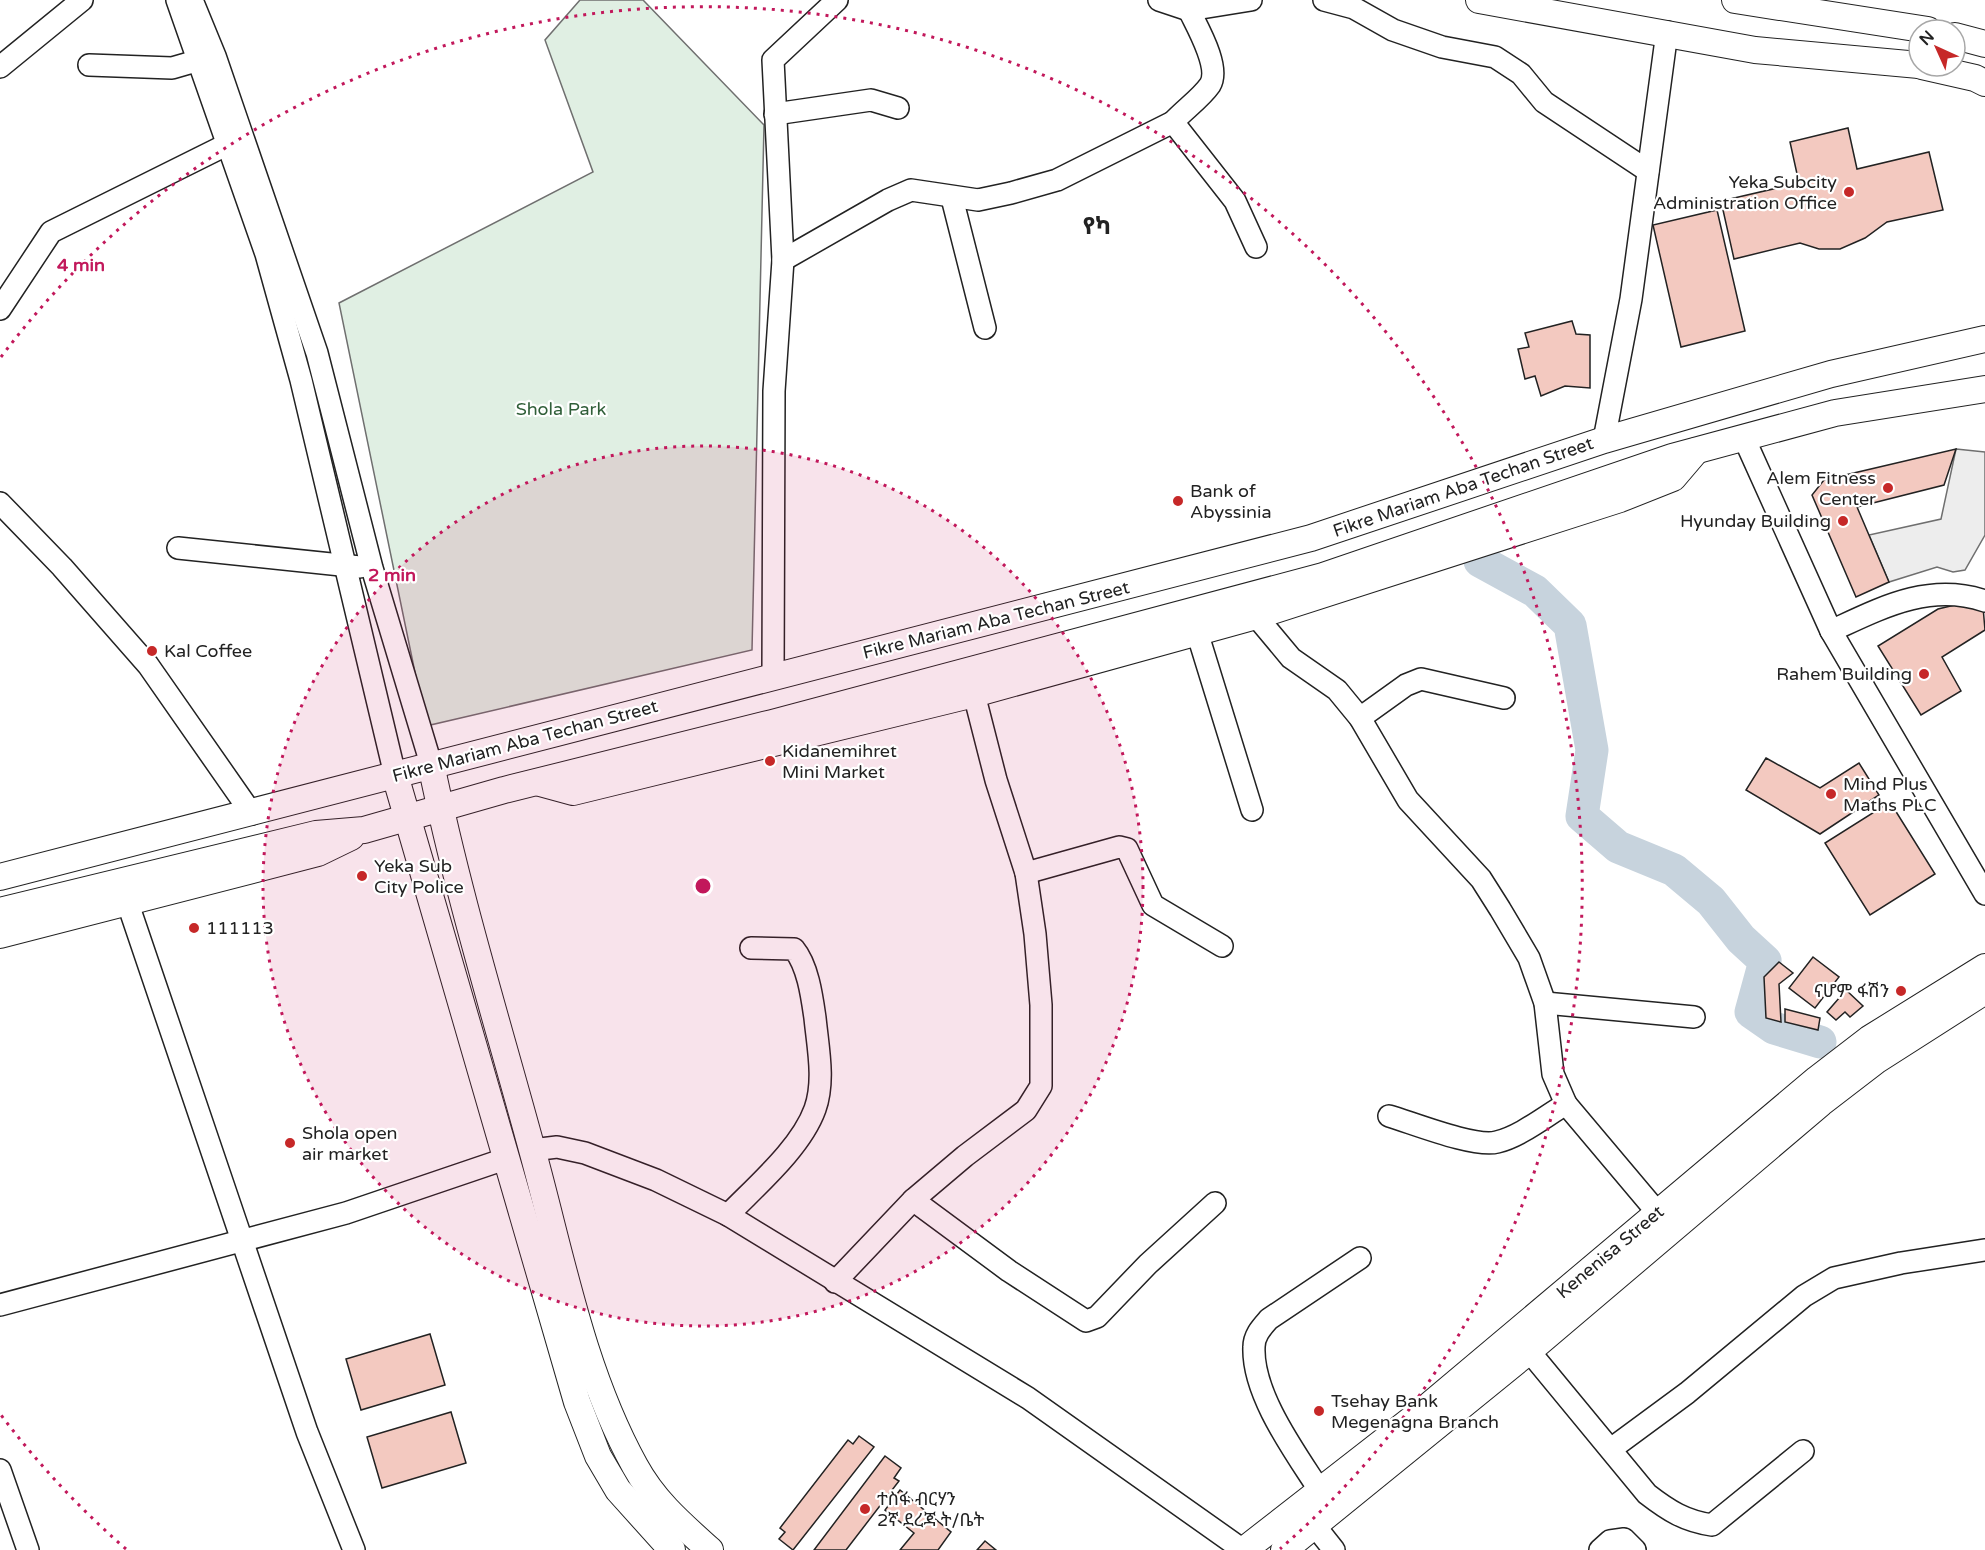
<svg xmlns="http://www.w3.org/2000/svg" width="1985" height="1550" viewBox="0 0 1985 1550" font-family="'Varela Round','Noto Sans Ethiopic',sans-serif">
  <style>
    .green { fill: #e0efe3; stroke: #6f6f6f; stroke-width: 1.5 }
    .parking { fill: #ededed; stroke: #6f6f6f; stroke-width: 1.5 }
    .lines { fill: none; stroke-linecap: round; stroke-linejoin: round }
    .river { stroke: #c7d3dd; stroke-width: 33 }
    .building { fill: #f3c9c0; stroke: #222; stroke-width: 1.5 }
    .minor-casing { stroke: #222; stroke-width: 24 }
    .major-casing { stroke: #222; stroke-width: 28 }
    .minor { stroke: #fff; stroke-width: 21 }
    .major { stroke: #fff; stroke-width: 26 }
    .ring { fill: none; stroke: #c2185b; stroke-width: 3; stroke-dasharray: 3 6 }
    .poi-dot { fill: #c62828; stroke: #fff; stroke-width: 2 }
    .labels { text-anchor: middle; stroke-width: 4.5; stroke-linejoin: round; paint-order: stroke }
    .poi-label { font-size: 18px; fill: #222; stroke: #fff; text-anchor: start }
    .park-label { font-size: 18px; fill: #2f5e38; stroke: #fff }
    .street-label { font-size: 18px; fill: #222; stroke: #fff }
    .district-label { font-size: 24px; font-weight: bold; fill: #222; stroke: #fff }
    .centre { fill: #c2185b; stroke: #fff; stroke-width: 3 }
    .ring-label { font-size: 18px; text-anchor: middle; font-weight: bold; fill: #c2185b; stroke: #fff; stroke-width: 4.5; stroke-linejoin: round; paint-order: stroke }
  </style>
  <rect width="100%" height="100%" fill="#fff"/>
  <path class="green" d="M580,0H643L764,125L752,650L426,726L339,303L593,172L545,40Z"/>
  <path class="parking" d="M1956,449L1985,452V535L1965,570L1953,572L1937,567L1889,582L1869,535L1941,519Z"/>
  <g class="lines">
    <path class="river" d="M1480,561L1535,591L1570,625L1592,750L1582,816L1618,847L1674,870L1711,901L1741,939L1765,961L1751,1012L1774,1028L1820,1042"/>
  </g>
  <g class="building">
    <path d="M1848,128L1857,169L1929,152L1943,210L1887,222L1865,238L1840,249H1819L1800,243L1734,259L1721,201L1799,183L1790,142Z"/>
    <path d="M1717,210L1745,331L1681,347L1653,225Z"/>
    <path d="M1572,321L1576,334L1590,335V388L1565,386L1541,396L1535,376L1525,379L1518,349L1529,347L1525,333Z"/>
    <path d="M1956,449L1944,485L1857,507L1889,582L1856,597L1812,495L1824,480Z"/>
    <path d="M1959,604L1983,607L1985,630L1942,657L1961,691L1921,715L1878,646L1938,609Z"/>
    <path d="M1766,758L1820,788L1859,763L1879,795L1820,834L1746,790Z"/>
    <path d="M1890,802L1935,874L1870,915L1825,843Z"/>
    <path d="M1813,957L1839,977L1815,1008L1789,988Z"/>
    <path d="M1779,962L1793,973L1779,984L1781,1022L1766,1018L1764,977Z"/>
    <path d="M1846,990L1863,1006L1850,1017L1845,1012L1836,1020L1827,1012Z"/>
    <path d="M1785,1009L1820,1018L1818,1030L1785,1022Z"/>
    <path d="M430,1334L445,1385L361,1410L346,1359Z"/>
    <path d="M451,1412L466,1463L382,1488L367,1437Z"/>
    <path d="M859,1436L874,1447L793,1550L779,1539L785,1532L780,1528L848,1440L853,1444Z"/>
    <path d="M885,1456L901,1468L894,1478L899,1481L846,1550H814Z"/>
    <path d="M900,1490L951,1532L938,1550H900L914,1533L885,1510Z"/>
    <path d="M985,1541L996,1550H977Z"/>
  </g>
  <g class="lines">
    <defs>
      <g id="minor">
        <path d="M177,0L266,254L301,380L395,775"/>
        <path d="M192,0L215,56L317,353L372,568L431,764"/>
        <path d="M1159,0L1189,10L1251,0"/>
        <path d="M1324,0L1354,8L1393,30L1442,47L1495,57L1521,74L1544,102L1648,171"/>
        <path d="M89,65L172,68L210,57"/>
        <path d="M0,67L82,0"/>
        <path d="M775,114L871,100L898,108"/>
        <path d="M1173,122C1184,110 1201,98 1210,85C1221,67 1197,27 1189,10"/>
        <path d="M952,198L985,328"/>
        <path d="M783,260L888,200L911,190L978,200L1011,193L1057,180L1173,122L1235,201L1256,247"/>
        <path d="M0,309L51,232L240,138"/>
        <path d="M1744,438L1831,631L1985,894"/>
        <path d="M1604,440L1631,299L1667,32"/>
        <path d="M0,503L62,567L148,665L252,814"/>
        <path d="M178,548L360,567"/>
        <path d="M1256,616L1291,658L1337,690L1360,718L1408,800L1481,879L1500,909L1529,958L1545,1003L1553,1074L1566,1104"/>
        <path d="M1831,631C1881,608 1929,582 1985,601"/>
        <path d="M1197,632L1252,810"/>
        <path d="M773,677L774,391L783,260L773,60L837,0"/>
        <path d="M1360,718L1406,685L1421,679L1504,698"/>
        <path d="M1026,873L1119,847L1127,849L1153,905L1222,946"/>
        <path d="M128,904L307,1432L354,1550"/>
        <path d="M1545,1003L1694,1017"/>
        <path d="M1389,1116C1413,1123 1475,1148 1497,1142C1521,1136 1544,1117 1566,1104L1657,1212"/>
        <path d="M532,1150L557,1147L585,1153L656,1180L728,1215L1028,1398L1243,1550"/>
        <path d="M913,1200L1009,1271L1086,1321L1097,1317L1148,1264L1215,1203"/>
        <path d="M728,1215C756,1186 801,1148 815,1109C825,1081 818,1048 815,1018C812,997 808,966 794,949L751,948"/>
        <path d="M835,1282L913,1200L965,1156L1026,1110L1041,1086V1005L1035,934L1026,873L996,780L974,694"/>
        <path d="M0,1305L346,1213L505,1159"/>
        <path d="M1529,1351L1647,1494C1669,1511 1685,1521 1712,1525L1803,1451"/>
        <path d="M1611,1449L1687,1393L1804,1296L1834,1278L1901,1263L1984,1250"/>
        <path d="M0,1470L28,1550"/>
        <path d="M1320,1491C1295,1452 1252,1394 1254,1347C1254,1335 1262,1327 1269,1319L1360,1258"/>
        <path d="M1315,1526L1334,1550"/>
        <path d="M1600,1550L1610,1541L1624,1539L1635,1550"/>
      </g>
      <g id="major">
        <path d="M1479,0L1755,50L1919,65"/>
        <path d="M1735,0L1928,30"/>
        <path d="M1955,36L1985,44"/>
        <path d="M1922,66L1975,78L1985,83"/>
        <path d="M431,764C458,896 498,1024 533,1153C562,1259 582,1370 635,1466C654,1501 681,1524 710,1550"/>
        <path d="M395,775L577,1402L598,1456L618,1490L672,1550"/>
        <path d="M540,783L573,792L974,694L1256,616L1620,499L1673,478L1696,451"/>
        <path d="M0,877L1311,538L1604,440L1831,374L1985,339"/>
        <path d="M0,911L316,834L364,830L504,790L772,723L1323,576L1672,457L1835,413L1985,389"/>
        <path d="M0,935L318,853L351,837"/>
        <path d="M1244,1550L1425,1409L1817,1079L1869,1039L1985,967"/>
        <path d="M1284,1550L1529,1351L1821,1103L1877,1060L1985,991"/>
      </g>
    </defs>
    <use href="#minor" class="minor-casing"/>
    <use href="#major" class="major-casing"/>
    <use href="#minor" class="minor"/>
    <use href="#major" class="major"/>
  </g>
  <circle cx="703" cy="886" r="440" fill="#c2185b" fill-opacity=".12"/>
  <g class="ring">
    <circle cx="703" cy="886" r="440"/>
    <path d="M126 1549A879 879 0 0 1 1 1415M1 357A879 879 0 1 1 1280 1549"/>
  </g>
  <g class="poi-dot">
    <circle cx="1849" cy="192" r="6"/>
    <circle cx="1888" cy="488" r="6"/>
    <circle cx="1178" cy="501" r="6"/>
    <circle cx="1843" cy="521" r="6"/>
    <circle cx="152" cy="651" r="6"/>
    <circle cx="1924" cy="674" r="6"/>
    <circle cx="770" cy="761" r="6"/>
    <circle cx="1831" cy="794" r="6"/>
    <circle cx="362" cy="876" r="6"/>
    <circle cx="194" cy="928" r="6"/>
    <circle cx="1901" cy="991" r="6"/>
    <circle cx="290" cy="1143" r="6"/>
    <circle cx="1319" cy="1411" r="6"/>
    <circle cx="865" cy="1509" r="6"/>
  </g>
  <g class="labels">
    <g class="poi-label">
      <text x="1837" y="188" text-anchor="end">Yeka Subcity<tspan x="1837" dy="21">Administration Office</tspan></text>
      <text x="1876" y="484" text-anchor="end">Alem Fitness<tspan x="1876" dy="21">Center</tspan></text>
      <text x="1190" y="497">Bank of<tspan x="1190" dy="21">Abyssinia</tspan></text>
      <text x="1831" y="527" text-anchor="end">Hyunday Building</text>
      <text x="164" y="657">Kal Coffee</text>
      <text x="1912" y="680" text-anchor="end">Rahem Building</text>
      <text x="782" y="757">Kidanemihret<tspan x="782" dy="21">Mini Market</tspan></text>
      <text x="1843" y="790">Mind Plus<tspan x="1843" dy="21">Maths PLC</tspan></text>
      <text x="374" y="872">Yeka Sub<tspan x="374" dy="21">City Police</tspan></text>
      <text x="206" y="934">111113</text>
      <text x="1889" y="997" text-anchor="end">ናሆም ፋሽን</text>
      <text x="302" y="1139">Shola open<tspan x="302" dy="21">air market</tspan></text>
      <text x="1331" y="1407">Tsehay Bank<tspan x="1331" dy="21">Megenagna Branch</tspan></text>
      <text x="877" y="1505">ተስፋ ብርሃን<tspan x="877" dy="21">2ኛ ደረጃ ት/ቤት</tspan></text>
    </g>
    <g class="park-label">
      <text x="561" y="415">Shola Park</text>
    </g>
    <g class="street-label">
      <text transform="translate(1463 487) rotate(-19)" y="6">Fikre Mariam Aba Techan Street</text>
      <text transform="translate(996 620) rotate(-14)" y="6">Fikre Mariam Aba Techan Street</text>
      <text transform="translate(525 741) rotate(-15)" y="6">Fikre Mariam Aba Techan Street</text>
      <text transform="translate(1610 1252) rotate(-40)" y="6">Kenenisa Street</text>
    </g>
    <g class="district-label">
      <text x="1097" y="234">የካ</text>
    </g>
  </g>
  <circle cx="703" cy="886" r="9" class="centre"/>
  <g class="ring-label">
    <text x="81" y="271">4 min</text>
    <text x="392" y="581">2 min</text>
  </g>
  <g transform="translate(1937 48) rotate(315)"><circle r="28" fill="#ffffff" stroke="#a7a7a7" stroke-width="1.5"/>
  <path d="M0-4.5L10 22L0 15L-10 22Z" fill="#c62828"/>
  <text y="-9" font-size="16" font-weight="bold" text-anchor="middle" fill="#222222">N</text>
  </g>
</svg>
